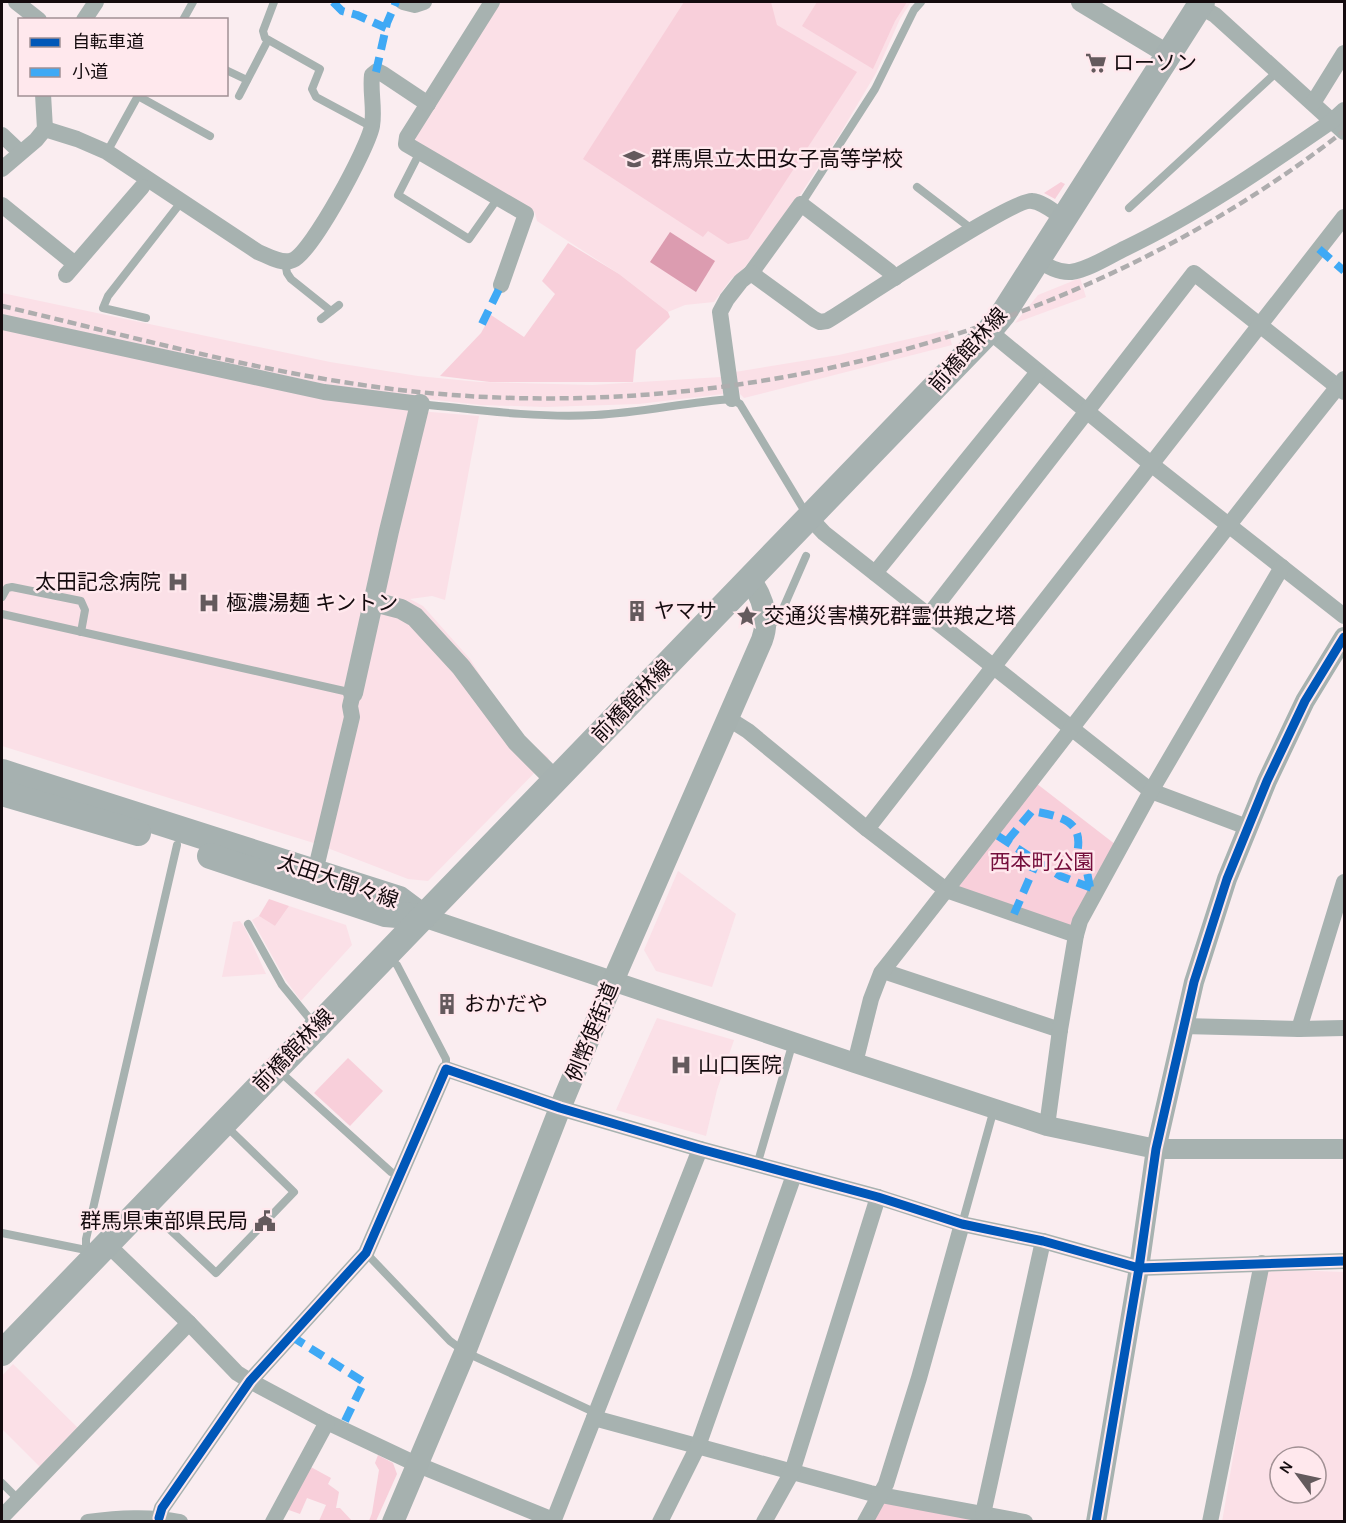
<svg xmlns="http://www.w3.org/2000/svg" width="1346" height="1523" viewBox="0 0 1346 1523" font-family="Karla,'Noto Sans JP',sans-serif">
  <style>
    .built { fill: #fbe0e7; fill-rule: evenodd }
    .green { fill: #f8cfda }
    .water { fill: #dc9cb0 }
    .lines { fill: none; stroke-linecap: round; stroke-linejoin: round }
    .service { stroke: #a7b2b0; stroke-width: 8 }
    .minor { stroke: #a7b2b0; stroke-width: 16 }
    .tertiary { stroke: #a7b2b0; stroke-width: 20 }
    .secondary { stroke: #a6b1af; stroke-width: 22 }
    .primary { stroke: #a6b1b0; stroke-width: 26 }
    .rail { stroke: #aeadae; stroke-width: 4.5; stroke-dasharray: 9 4.5; stroke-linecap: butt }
    .quiet { stroke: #3fa9f5; stroke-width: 8; stroke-dasharray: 15 8; stroke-linecap: butt }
    .cycleway-casing { stroke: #ffe8ed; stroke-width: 13 }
    .cycleway { stroke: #0057b8; stroke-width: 9 }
    .labels { text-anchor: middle; stroke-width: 5; stroke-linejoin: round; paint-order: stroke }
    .poi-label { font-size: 21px; fill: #140b0e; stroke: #ffe8ed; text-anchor: start }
    .street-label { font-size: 21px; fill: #140b0e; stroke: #ffe8ed }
    .park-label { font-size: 21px; fill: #750e3c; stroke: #ffe8ed }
  </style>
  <rect width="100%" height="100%" fill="#faedf0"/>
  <g class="built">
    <path d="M498,2H911L900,19L876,73L840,134L800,195L745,267L731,279L714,302L685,305L668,312L619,274L537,221L535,213L477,177L411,142Z"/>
    <path d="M1080,278L1086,297L1015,323L1038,295Z"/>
    <path d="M2,293L330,362L418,376L479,382L592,385L721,377L723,394L639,404L545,407L481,405L362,392L2,316Z"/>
    <path d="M2,329L395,409L479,416L445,600L432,596L410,599L423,606L470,659L500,706L528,741L549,758L428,881L408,879L317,844L2,746Z"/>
    <path d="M948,330L952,345L744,398L740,394L735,372L839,355Z"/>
    <path d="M678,871L736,914L712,987L656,971L644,950Z"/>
    <path d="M289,906L346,925L352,945L301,1001L285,979L252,920L259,916L275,926Z"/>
    <path d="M240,921L245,928L266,974L222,977L233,922Z"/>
    <path d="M657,1018L734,1040L717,1090L706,1136L616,1110Z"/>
    <path d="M1265,1269L1344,1272V1521L1222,1522ZM1280,1457H1316V1493H1280Z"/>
    <path d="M13,1364L80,1430L42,1469L2,1429V1376Z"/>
  </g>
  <g class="green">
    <path d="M684,2H771L777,25L857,72L748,239L728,244L708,231L703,237L583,159Z"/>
    <path d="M817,2H907L895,21L873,69L802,26Z"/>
    <path d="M1061,182L1065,184L1055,199L1044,193Z"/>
    <path d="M568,243L619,274L668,312L670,317L636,350L633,382H490L440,376L481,333L491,315L524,337L555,294L542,281Z"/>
    <path d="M1032,780L1120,848L1076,935L946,890Z"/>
    <path d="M269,899L289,906L275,926L259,916Z"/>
    <path d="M348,1058L383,1091L350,1126L314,1093Z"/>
    <path d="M378,1455L393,1463L397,1474L376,1521H369L372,1513L379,1470L375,1463Z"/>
    <path d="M309,1466L331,1478L328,1484L339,1492L336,1508H340L352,1521H319L326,1505L307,1498L300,1514L286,1509Z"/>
    <path d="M883,1496L1002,1522H868Z"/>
  </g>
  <path class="water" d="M670,232L715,261L696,292L650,262Z"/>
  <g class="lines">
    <g class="service">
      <path d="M274,2L263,31L265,38L320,69L312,89L316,97L372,127"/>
      <path d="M183,20L193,2"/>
      <path d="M226,70L247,80"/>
      <path d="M138,96L210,136"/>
      <path d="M239,96L268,40"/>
      <path d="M107,152L139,94"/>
      <path d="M420,152L398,195L469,239L498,198"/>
      <path d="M917,187L973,230"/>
      <path d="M801,204L875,89L914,10L921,2"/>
      <path d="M1129,208L1278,71"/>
      <path d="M285,262L287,273L291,279L331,311"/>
      <path d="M146,318L103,308L108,296L182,201"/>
      <path d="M321,319L339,305"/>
      <path d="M420,404C478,410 536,418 595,415C641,413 686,402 732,399L740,404L807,515"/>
      <path d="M2,597L7,588L12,587L81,601L85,610L81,632"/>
      <path d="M2,614L353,693"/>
      <path d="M769,626L778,620L806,556"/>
      <path d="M248,924L282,985L314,1024"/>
      <path d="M387,957L397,965L446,1059V1069"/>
      <path d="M278,1070L391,1172L401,1176"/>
      <path d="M757,1165L793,1042"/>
      <path d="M146,1207L216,1273L294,1192L225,1125"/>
      <path d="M962,1224L994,1109"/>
      <path d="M2,1233L86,1250L88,1252"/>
      <path d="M86,1250V1239L177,845"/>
      <path d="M366,1253L450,1341L465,1352L596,1413"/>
      <path d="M2,1483L18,1499"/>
    </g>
    <g class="minor">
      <path d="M16,2L39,20"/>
      <path d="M403,2L415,5L424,2"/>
      <path d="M492,2L407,137L406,144L526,214L501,285"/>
      <path d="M1199,6L1215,15L1344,132"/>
      <path d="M84,20L96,2"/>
      <path d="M1313,103L1344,53"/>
      <path d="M45,129L77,139L107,152L258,252C268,256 282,265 293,260C312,252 368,148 372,126C375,109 370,92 372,75L377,71L383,74L428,104"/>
      <path d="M2,135L20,152"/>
      <path d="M2,169L36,140L45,129L43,94"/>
      <path d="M2,205L75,264"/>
      <path d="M1037,260C1047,266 1059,273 1071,272C1090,269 1109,256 1126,248C1199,213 1265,167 1332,121L1344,110"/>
      <path d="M751,273L801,204L889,271L895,278"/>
      <path d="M66,275L142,187"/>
      <path d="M2,322L324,392L420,404"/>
      <path d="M989,331L1151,464L1344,616"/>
      <path d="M732,399L720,312L727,299L741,281L751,273L814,319L820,322L827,321C855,304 1013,198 1032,201C1043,202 1055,213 1064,218"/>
      <path d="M809,517L824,533L1151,791L1247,827"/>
      <path d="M875,573L1038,372"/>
      <path d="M929,615L1194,273L1344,392"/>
      <path d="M729,719L748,731L867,829L946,890L1076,935"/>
      <path d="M867,829L1344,217"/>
      <path d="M315,872L352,717L350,706L353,693"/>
      <path d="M883,971L1060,1030"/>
      <path d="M1183,1026L1299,1029L1344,1028"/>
      <path d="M1299,1029L1344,882"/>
      <path d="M855,1063L871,999L881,973C1037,776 1187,575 1344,379"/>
      <path d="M1047,1126L1060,1030L1076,935L1080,921L1151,791L1282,567"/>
      <path d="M107,1244L189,1323L237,1373L250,1381L327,1422L416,1464L553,1520"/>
      <path d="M594,1418L870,1493L1025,1522"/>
      <path d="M983,1514L1043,1241"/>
      <path d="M2,1517L189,1323"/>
      <path d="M159,1518L162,1508L250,1381L366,1253L446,1069L560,1108L700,1149L878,1197L962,1224L1043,1241L1139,1268L1344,1261"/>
      <path d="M88,1522C119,1518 149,1516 180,1522"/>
      <path d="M273,1522L327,1422"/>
      <path d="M553,1522L700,1149"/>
      <path d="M660,1522L698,1446L794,1175"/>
      <path d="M764,1522L792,1472L878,1197"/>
      <path d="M865,1522L886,1484L919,1378L962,1224"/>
      <path d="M1210,1522L1262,1263"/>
    </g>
    <g class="tertiary">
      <path d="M1081,2L1169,55"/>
      <path d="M374,602L401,609L415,617L461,667L517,742L555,780"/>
      <path d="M353,693L389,531L420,404"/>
      <path d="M423,917L855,1063L1047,1126L1156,1149H1344"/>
      <path d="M1096,1522L1139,1268L1156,1149L1194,982L1227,879L1267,781L1305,701L1344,637"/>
    </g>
    <path class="secondary" d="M393,1522L465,1352L560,1108L613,981L762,640C770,618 763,598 750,579"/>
    <g class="primary">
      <path d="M2,772L399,899L423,917"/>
      <path d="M2,793L138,833"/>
      <path d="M210,856L385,914L422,917"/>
      <path d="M2,1353L989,331L1003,314L1202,2"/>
    </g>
    <path class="rail" d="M2,306C151,341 300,384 453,395C765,418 1097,325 1344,131"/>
    <g class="quiet">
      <path d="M333,2L342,11L357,15L386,28"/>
      <path d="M376,72L387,23L396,2"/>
      <path d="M1319,249L1344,271"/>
      <path d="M482,324L501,285"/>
      <path d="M998,836L1060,876L1097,890"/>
      <path d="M1007,841L1032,811C1065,817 1087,822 1075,861L1087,872L1090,887"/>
      <path d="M1014,914L1037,861"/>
      <path d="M291,1336L364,1382L345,1421"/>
    </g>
    <defs>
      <g id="cycleway">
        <path d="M159,1518L162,1508L250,1381L366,1253L446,1069L560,1108L700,1149L878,1197L962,1224L1043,1241L1139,1268L1344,1261"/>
        <path d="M1096,1522L1139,1268L1156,1149L1194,982L1227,879L1267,781L1305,701L1344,637"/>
      </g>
    </defs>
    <use href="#cycleway" class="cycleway-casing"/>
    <use href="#cycleway" class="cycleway"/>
  </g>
  <defs>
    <symbol id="supermarket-bare" viewBox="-9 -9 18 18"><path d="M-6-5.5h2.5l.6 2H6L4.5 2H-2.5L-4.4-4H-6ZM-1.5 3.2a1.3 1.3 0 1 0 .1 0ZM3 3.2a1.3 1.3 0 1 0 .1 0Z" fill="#645a5d" stroke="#ffe8ed" stroke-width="2.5" paint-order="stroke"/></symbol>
    <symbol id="school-bare" viewBox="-9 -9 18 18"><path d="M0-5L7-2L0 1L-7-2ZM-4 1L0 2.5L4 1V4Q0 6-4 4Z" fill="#645a5d" stroke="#ffe8ed" stroke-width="2.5" paint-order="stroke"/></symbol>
    <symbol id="hospital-bare" viewBox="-9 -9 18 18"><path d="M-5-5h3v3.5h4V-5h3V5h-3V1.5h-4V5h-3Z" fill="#645a5d" stroke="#ffe8ed" stroke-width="2.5" paint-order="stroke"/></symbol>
    <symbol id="building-bare" viewBox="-9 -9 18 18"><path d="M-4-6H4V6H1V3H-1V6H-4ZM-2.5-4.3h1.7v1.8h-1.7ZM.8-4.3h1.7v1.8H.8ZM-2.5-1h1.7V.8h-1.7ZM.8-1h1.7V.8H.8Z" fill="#645a5d" stroke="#ffe8ed" stroke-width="2.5" paint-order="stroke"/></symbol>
    <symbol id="sight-bare" viewBox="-9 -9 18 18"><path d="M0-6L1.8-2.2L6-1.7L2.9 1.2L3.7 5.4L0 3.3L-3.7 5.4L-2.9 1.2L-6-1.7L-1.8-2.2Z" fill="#645a5d" stroke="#ffe8ed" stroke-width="2.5" paint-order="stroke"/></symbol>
    <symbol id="civic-bare" viewBox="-9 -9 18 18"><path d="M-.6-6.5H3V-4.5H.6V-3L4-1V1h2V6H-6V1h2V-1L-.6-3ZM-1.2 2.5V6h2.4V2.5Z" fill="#645a5d" stroke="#ffe8ed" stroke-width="2.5" paint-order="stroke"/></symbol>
  </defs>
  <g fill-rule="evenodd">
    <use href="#supermarket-bare" x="1081" y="48" width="30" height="30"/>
    <use href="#school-bare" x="619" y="144" width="30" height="30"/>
    <use href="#hospital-bare" x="163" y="567" width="30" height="30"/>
    <use href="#hospital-bare" x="194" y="588" width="30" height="30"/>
    <use href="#building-bare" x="622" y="596" width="30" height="30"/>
    <use href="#sight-bare" x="732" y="601" width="30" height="30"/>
    <use href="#building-bare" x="432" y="989" width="30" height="30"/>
    <use href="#hospital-bare" x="666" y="1050" width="30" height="30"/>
    <use href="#civic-bare" x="250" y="1206" width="30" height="30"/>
  </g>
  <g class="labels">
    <g class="poi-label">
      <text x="1113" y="70">ローソン</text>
      <text x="651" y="166">群馬県立太田女子高等学校</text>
      <text x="161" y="589" text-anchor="end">太田記念病院</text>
      <text x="226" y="610">極濃湯麺 キントン</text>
      <text x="654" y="618">ヤマサ</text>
      <text x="764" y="623">交通災害横死群霊供羪之塔</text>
      <text x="464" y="1011">おかだや</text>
      <text x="698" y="1072">山口医院</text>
      <text x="248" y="1228" text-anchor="end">群馬県東部県民局</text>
    </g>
    <g class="street-label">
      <text transform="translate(968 350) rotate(-48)" y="7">前橋館林線</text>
      <text transform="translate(632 701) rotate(-46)" y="7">前橋館林線</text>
      <text transform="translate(338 881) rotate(19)" y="7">太田大間々線</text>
      <text transform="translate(592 1032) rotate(-68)" y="7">例幣使街道</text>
      <text transform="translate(293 1050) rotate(-46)" y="7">前橋館林線</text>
    </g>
    <g class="park-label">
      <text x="1042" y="869">西本町公園</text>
    </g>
  </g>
  <rect width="1346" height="1523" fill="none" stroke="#140b0e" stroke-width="6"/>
  <rect x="18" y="18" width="210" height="78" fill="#ffe8ed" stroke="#a19094" stroke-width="1.5"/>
  <rect x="30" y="38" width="30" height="9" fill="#0057b8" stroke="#a19094" stroke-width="1.5"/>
  <text x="72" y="48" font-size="18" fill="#140b0e">自転車道</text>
  <rect x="30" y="68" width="30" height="9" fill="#3fa9f5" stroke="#a19094" stroke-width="1.5"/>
  <text x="72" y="78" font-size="18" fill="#140b0e">小道</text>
  <g transform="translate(1298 1475) rotate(303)"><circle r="28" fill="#ffe8ed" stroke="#a19094" stroke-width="1.5"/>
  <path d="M0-4.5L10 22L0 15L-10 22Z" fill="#645a5d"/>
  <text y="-9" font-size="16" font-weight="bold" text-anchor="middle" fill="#140b0e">N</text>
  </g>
</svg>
